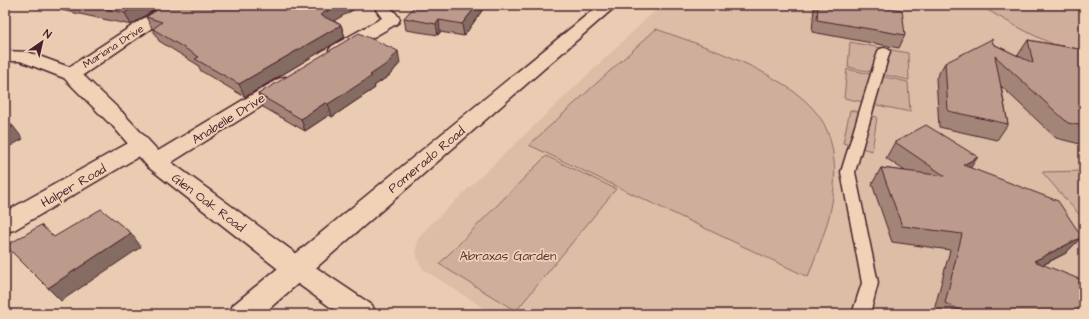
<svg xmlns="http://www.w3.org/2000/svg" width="1089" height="319" viewBox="0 0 1089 319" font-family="'Architects Daughter',sans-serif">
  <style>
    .built { fill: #dcbda6 }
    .green { fill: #cfaf9c; stroke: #8c6764 }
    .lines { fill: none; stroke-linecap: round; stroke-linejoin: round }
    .lane-casing { stroke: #4a1f2b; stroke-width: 3 }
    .street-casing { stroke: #4a1f2b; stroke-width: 3 }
    .secondary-casing { stroke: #4a1f2b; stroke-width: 3 }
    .primary-casing { stroke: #4a1f2b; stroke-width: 3 }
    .lane { fill: #f0d3b7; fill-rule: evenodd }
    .street { fill: #f0d3b7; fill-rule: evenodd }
    .secondary { fill: #f0d3b7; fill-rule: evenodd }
    .primary { fill: #f0d3b7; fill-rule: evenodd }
    .wall { fill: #a38578; stroke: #4a1f2b }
    .shaded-wall { fill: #846c62; stroke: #4a1f2b }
    .building { fill: #bd9b8c; stroke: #4a1f2b }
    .labels { text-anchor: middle; stroke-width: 3.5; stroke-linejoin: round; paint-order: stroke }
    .far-street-label { font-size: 11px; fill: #4a1f2b; stroke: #f0d3b7 }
    .street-label { font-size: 13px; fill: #4a1f2b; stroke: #f0d3b7 }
    .park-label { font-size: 13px; fill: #5e353c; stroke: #f0d3b7 }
  </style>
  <rect width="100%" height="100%" fill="#e9ccb1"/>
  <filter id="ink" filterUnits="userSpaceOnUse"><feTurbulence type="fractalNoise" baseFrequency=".025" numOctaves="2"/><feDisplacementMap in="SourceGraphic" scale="8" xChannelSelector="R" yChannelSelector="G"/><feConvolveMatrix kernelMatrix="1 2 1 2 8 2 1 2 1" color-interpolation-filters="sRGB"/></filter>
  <g filter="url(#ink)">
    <path class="built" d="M661,5H1002L1084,26V314H493L423,269L417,258L416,250L418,239L428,227Z"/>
    <g class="green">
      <path d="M979,5H1084V56C1047,44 1013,25 979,5Z"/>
      <path d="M656,29C706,47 809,79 828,133C835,152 836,176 833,196C830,223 817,251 808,277L529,145Z"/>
      <path d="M850,42L908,53L909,80L848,67Z"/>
      <path d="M847,69L908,82L910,112L844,98Z"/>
      <path d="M850,110L877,117L872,151L843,143Z"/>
      <path d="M546,156L616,189L516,311L439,264Z"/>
      <path d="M1084,171V220L1042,172Z"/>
    </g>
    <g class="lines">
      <defs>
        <path id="lane" d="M884,48L888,49L890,51L855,172L878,283L870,314H852L862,283L841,172L878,51L880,49Z"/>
        <g id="street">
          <path d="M164,5H183L181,8L83,75L122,112L125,117L122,122L115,124L108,122L64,78L20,61H5V51L28,52L69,67Z"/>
          <path d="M384,5C392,7 396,13 400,19L398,23L344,54L338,55L332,54L329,50L332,46L382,18L376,10L378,7Z"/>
          <path d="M285,77L292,79L295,83L292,87L164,167L156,170L148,167L145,162L148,157L278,79Z"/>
          <path d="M140,139L148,141L151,146L148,151L14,230L5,232V212L132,141Z"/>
        </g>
        <path id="secondary" d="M115,110L122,112L164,157L305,260L372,305L376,314H340L287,276L148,167L105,117L108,112Z"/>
        <path id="primary" d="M599,5H617L263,314H229L233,305Z"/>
      </defs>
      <use href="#lane" class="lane-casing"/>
      <use href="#street" class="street-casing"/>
      <use href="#secondary" class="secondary-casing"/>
      <use href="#primary" class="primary-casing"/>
      <use href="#lane" class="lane"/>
      <use href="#street" class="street"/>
      <use href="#secondary" class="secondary"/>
      <use href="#primary" class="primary"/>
    </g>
    <g class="wall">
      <path d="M58,5H161L131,25L61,10Z"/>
      <path d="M416,5H486L464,36L440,32L438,35L406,30L404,18Z"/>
      <path d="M815,5H874L905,35L899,48L812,32L814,8Z"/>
      <path d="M146,17L334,21L341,25L345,37L245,97L201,71L198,65L159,41Z"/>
      <path d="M1028,40L1084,50V145L1056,138L1001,86L1008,124L997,140L939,127L936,78L945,63L993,44L1018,56V55Z"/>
      <path d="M400,63L390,75L374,86L375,88L332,117L329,115L305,131L263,107L258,94Z"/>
      <path d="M895,142L970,168L1082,237L1066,253L1043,265L1084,314H933L950,250L892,242L872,184L881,168L905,171L886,158Z"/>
    </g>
    <g class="shaded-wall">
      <path d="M137,5H161L131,25L125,13Z"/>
      <path d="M338,5H362L323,27L320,15Z"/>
      <path d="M477,5H486L464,36L462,24Z"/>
      <path d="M439,20L440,32L438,35L436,24Z"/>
      <path d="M341,25L345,37L245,97L239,84Z"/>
      <path d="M398,51L400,63L390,75L374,86L375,88L332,117L328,104L370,75Z"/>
      <path d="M325,103L329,115L305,131L301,119Z"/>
      <path d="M13,126L23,139L5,149V130Z"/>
      <path d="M978,157L967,173L963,165Z"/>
      <path d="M131,233L141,247L61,301L48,288Z"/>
      <path d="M1082,237L1066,253L1019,277L1034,261Z"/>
      <path d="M5,305L13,314H10L5,308Z"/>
    </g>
    <g class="building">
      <path d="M86,5H137L125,13Z"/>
      <path d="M165,5H338L320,15L341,25L239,84L195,59L199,57L153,29L162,22L146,17Z"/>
      <path d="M416,5H477L462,24L439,20L436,24L404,18Z"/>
      <path d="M818,5H874L902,10L905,35L817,20Z"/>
      <path d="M359,33L398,51L388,63L370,75L372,76L328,104L325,103L301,119L258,94Z"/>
      <path d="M992,39L993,44L1033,63L1028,40L1084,50V126L1068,123L995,56L1008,124L948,111L945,63Z"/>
      <path d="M5,120L13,126L5,130Z"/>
      <path d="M926,125L978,157L963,165L1058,201L1082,237L1034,261L1084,281V314H969L945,303L962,234L902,226L881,168L945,176L895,142Z"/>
      <path d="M101,209L131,233L48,288L6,246L41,225L54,237Z"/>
      <path d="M5,308L10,314H5Z"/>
    </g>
  </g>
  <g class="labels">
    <g class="far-street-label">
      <text transform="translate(113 46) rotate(-33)" y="4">Mariana Drive</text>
    </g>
    <g class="street-label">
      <text transform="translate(228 118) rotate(-32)" y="5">Anabelle Drive</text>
      <text transform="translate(426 159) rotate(-40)" y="5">Pomerado Road</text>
      <text transform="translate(73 185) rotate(-30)" y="5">Halper Road</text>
      <text transform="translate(209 202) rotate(37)" y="5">Glen Oak Road</text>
    </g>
    <g class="park-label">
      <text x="508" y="260">Abraxas Garden</text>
    </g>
  </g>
  <rect width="1089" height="319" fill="none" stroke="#f0d3b7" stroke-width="20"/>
  <rect x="10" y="10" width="1069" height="299" fill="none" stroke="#4a1f2b" stroke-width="1.5" filter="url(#ink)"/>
  <g transform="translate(42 42) rotate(34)" stroke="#f0d3b7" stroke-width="3" paint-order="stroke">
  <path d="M0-3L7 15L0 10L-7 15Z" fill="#4a1f2b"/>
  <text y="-6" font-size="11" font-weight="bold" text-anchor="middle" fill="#4a1f2b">N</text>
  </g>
</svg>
